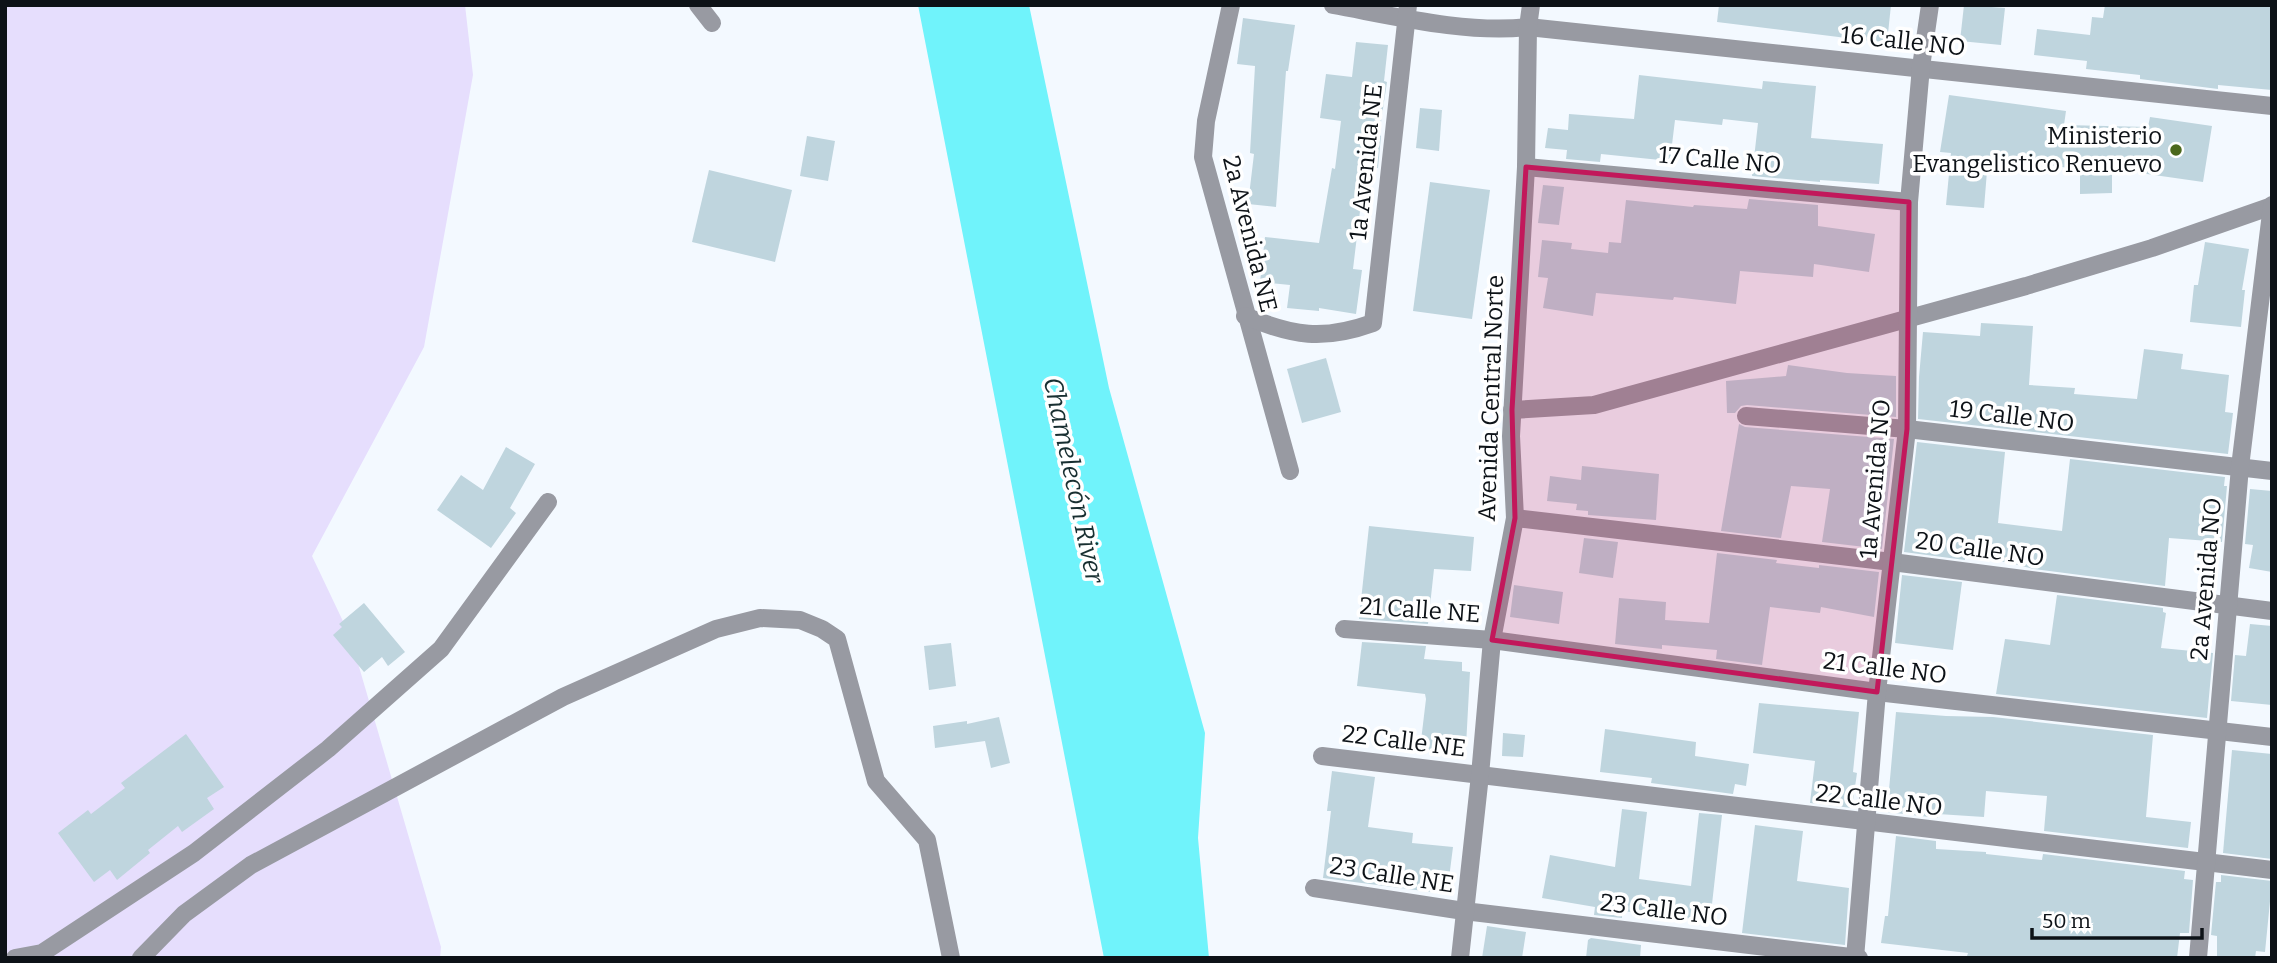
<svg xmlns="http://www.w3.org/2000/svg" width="2277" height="963" viewBox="0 0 2277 963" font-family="Bitter,serif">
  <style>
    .green { fill: #e6defd }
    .water { fill: #70f3fb }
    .building { fill: #bfd5de }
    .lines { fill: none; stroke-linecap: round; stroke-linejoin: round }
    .street { stroke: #989aa2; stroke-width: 18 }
    .marked { fill: #c2185b; fill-opacity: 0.2; stroke: #c2185b; stroke-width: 5; stroke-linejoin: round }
    .poi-dot { fill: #4b681c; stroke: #fff; stroke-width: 2.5 }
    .labels { text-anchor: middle; stroke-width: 7; stroke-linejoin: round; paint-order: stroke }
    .street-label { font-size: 24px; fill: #0d1217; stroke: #fff }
    .poi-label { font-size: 24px; fill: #0d1217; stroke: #fff; text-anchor: end }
    .water-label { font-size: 26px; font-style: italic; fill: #182f31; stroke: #fff }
  </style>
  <rect width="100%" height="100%" fill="#f3f9ff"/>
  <path class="green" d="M5,5H465L473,75L424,347L312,556L350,636L441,947L440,958H5Z"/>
  <path class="water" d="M918,5H1029L1109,388L1205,733L1198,838L1209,958H1104Z"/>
  <g class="building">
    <path d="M1719,5H1891L1887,43L1717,22Z"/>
    <path d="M1964,5L2005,8L2001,45L1960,41Z"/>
    <path d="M2105,5H2272V90L2218,85V89L2140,79V75L2086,69L2087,61L2034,55L2037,29L2090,35L2092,17L2103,18Z"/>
    <path d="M1243,18L1295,25L1288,71H1286L1276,207L1248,204L1254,154L1250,153L1255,66L1237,64Z"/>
    <path d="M1356,42L1388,45L1384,81L1387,82L1379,135L1381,136L1378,168L1373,167L1364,212L1360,211L1353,269L1362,270L1356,314L1319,308V311L1287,308L1290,285L1260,282L1265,237L1319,243L1332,168L1335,169L1341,121L1320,118L1326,74L1352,77Z"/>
    <path d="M1639,75L1762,89L1763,81L1816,86L1811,138L1883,144L1879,184L1820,180V182L1752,176L1758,123L1723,119L1722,125L1675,120L1670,161L1601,154L1600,162L1566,159L1567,150L1545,148L1548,128L1568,130L1569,114L1634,119Z"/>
    <path d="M1949,95L2066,111L2064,125L2148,127L2150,117L2212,126L2203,182L2112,169V193L2080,194V169L1988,159L1984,208L1946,205L1951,153L1940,152Z"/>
    <path d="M1420,108L1442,110L1439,151L1416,148Z"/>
    <path d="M807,136L835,141L828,181L800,176Z"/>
    <path d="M709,170L792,190L775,262L692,242Z"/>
    <path d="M1430,182L1490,190L1472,319L1413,311Z"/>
    <path d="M1543,185L1564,187L1559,225L1538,223Z"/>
    <path d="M1749,199L1818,205V226L1875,234L1869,272L1814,264L1813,277L1740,271L1736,304L1674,297L1673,300L1596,293L1593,316L1543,308L1548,278L1538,277L1542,240L1572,243L1571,249L1608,253L1609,242L1621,243L1626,200L1693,207L1694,205L1747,209Z"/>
    <path d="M2205,242L2249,249L2242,290H2245L2241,327L2190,322L2194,285H2198Z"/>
    <path d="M1981,323L2033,326L2029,385L2075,388L2074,394L2137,399L2144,349L2183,354L2181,369L2229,375L2225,412L2233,413L2228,454L1918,419L1919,377L1923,332L1980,336Z"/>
    <path d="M1326,358L1341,412L1302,423L1287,369Z"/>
    <path d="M1788,365L1847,373L1896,376V417L1747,405L1741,406L1735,413H1727L1726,381L1786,376Z"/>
    <path d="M1739,424L1745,427L1894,439L1882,549L1822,542L1830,489L1791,486L1781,538L1721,531Z"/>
    <path d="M1917,442L2005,452L1998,523L2062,531L2070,459L2225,477L2224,486H2227L2222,542L2169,538L2165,586L2034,569L2005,562L1965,558V560L1904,552Z"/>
    <path d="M506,447L535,464L510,508L516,513L491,548L437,510L461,475L483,490Z"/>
    <path d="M1582,466L1659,474L1656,520L1588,515V511L1576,510L1577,504L1547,501L1550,476L1581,480Z"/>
    <path d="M2250,489L2272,491V572L2249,568L2253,545L2245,544Z"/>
    <path d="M1369,526L1474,537L1471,571L1434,569L1428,624L1359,619Z"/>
    <path d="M1584,538L1618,542L1613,578L1579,573Z"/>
    <path d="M1717,553L1777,560L1776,563L1819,568V565L1879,572L1874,617L1821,607L1820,613L1770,607L1762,665L1716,659L1717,650L1662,645V649L1615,644L1619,598L1666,602L1665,620L1709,623Z"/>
    <path d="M1902,575L1962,582L1953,650L1895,643Z"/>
    <path d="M1514,585L1563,592L1559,624L1510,617Z"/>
    <path d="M2057,595L2163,608V612L2166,613L2161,648L2213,653L2207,718L1996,694L2005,639L2050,645Z"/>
    <path d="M364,603L405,652L388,666L382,657L364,672L333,635L342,627L339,624Z"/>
    <path d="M2250,624L2272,626V705L2231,701L2235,655L2246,656Z"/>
    <path d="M1362,642L1426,646L1424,659L1462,662V671L1470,672L1466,746L1457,745L1456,753L1420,749L1426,699L1425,694L1357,686Z"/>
    <path d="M951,643L956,686L929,690L924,646Z"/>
    <path d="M1759,703L1859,712L1853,772L1857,773L1852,808L1810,803L1815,761L1753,753Z"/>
    <path d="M1896,712L1946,716L1993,717L2153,735L2146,817L2191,822L2188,848L2044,831L2047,796L1986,791L1984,817L1938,814V818L1887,812Z"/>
    <path d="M999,717L1010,763L991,768L985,741L935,748L933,726L967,721V724Z"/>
    <path d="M1605,729L1696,742L1695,756L1749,764L1746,786L1735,784L1733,794L1651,783L1652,778L1600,772Z"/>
    <path d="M1503,733L1525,735L1523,757L1502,756Z"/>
    <path d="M186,734L224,787L207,798L214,809L182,832L178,826L148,850L150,853L117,880L110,870L94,882L58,833L88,810L91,814L125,788L121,783Z"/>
    <path d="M2232,750L2272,754V859L2223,853Z"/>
    <path d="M1332,771L1375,777L1368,827L1413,833L1412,843L1453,847L1447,894L1323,878L1331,811H1327Z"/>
    <path d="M1622,809L1647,812L1639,879L1691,886L1699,813L1722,815L1710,922L1622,911V918L1594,915L1595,907L1542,898L1550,855L1615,867Z"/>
    <path d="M1755,825L1803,831L1797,881L1849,888L1845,945L1742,933Z"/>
    <path d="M1896,836L1936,841V849L1986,852V854L2042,860L2043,854L2185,871L2184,879L2193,880L2189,933H2180L2177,958H1978L1967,956L1968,953L1881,943L1885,916H1888Z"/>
    <path d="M2221,875L2272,881L2265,952L2256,951L2255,958H2217V936L2211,935L2216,882H2221Z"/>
    <path d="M1487,926L1526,932L1522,958H1482Z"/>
    <path d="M1591,938L1641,945L1640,958H1586L1588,940Z"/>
  </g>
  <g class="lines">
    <g class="street">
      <path d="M698,5L712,23"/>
      <path d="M1231,5L1206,121L1203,157L1290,471"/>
      <path d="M1333,5C1394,16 1467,34 1528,27L2272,106"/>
      <path d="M1526,167L1909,202"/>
      <path d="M1245,316C1293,336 1323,341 1373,323L1408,5"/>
      <path d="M1512,410L1594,405L2026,286L2152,248L2272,206"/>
      <path d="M1746,416L1907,429L2272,471"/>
      <path d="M1515,518L1892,562L2272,611"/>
      <path d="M1344,629L1492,640L1877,692L2272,737"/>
      <path d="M1322,756L2272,870"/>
      <path d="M1314,888L1464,911L1859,958"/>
      <path d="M15,958L42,953L194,853L328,749L441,649L548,502"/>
      <path d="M141,958L184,914L251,865L563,697L716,629L760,618L800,620L822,629L837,639L876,781L927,840L951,958"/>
      <path d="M1460,958L1480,775L1492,640L1515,518L1511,436L1526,167L1528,27L1531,5"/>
      <path d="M1855,958L1877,692L1907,429L1909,202L1921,67L1930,5"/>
      <path d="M2198,958L2240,467L2272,205"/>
    </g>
  </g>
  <path class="marked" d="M1526,167L1909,202L1907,429L1877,692L1492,640L1515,518L1512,410Z"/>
  <circle class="poi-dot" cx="2176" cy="150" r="7"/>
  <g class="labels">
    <g class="street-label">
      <text transform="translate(1903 41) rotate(6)" y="8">16 Calle NO</text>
      <text transform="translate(1720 160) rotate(5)" y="8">17 Calle NO</text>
      <text transform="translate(1366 162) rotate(-84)" y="8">1a Avenida NE</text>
      <text transform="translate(1250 234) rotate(76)" y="8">2a Avenida NE</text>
      <text transform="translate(1491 398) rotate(-88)" y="8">Avenida Central Norte</text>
      <text transform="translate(2012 416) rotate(7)" y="8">19 Calle NO</text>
      <text transform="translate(1875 479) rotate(-85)" y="8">1a Avenida NO</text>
      <text transform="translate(1980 549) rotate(8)" y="8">20 Calle NO</text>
      <text transform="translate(2206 579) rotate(-85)" y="8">2a Avenida NO</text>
      <text transform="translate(1420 610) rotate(4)" y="8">21 Calle NE</text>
      <text transform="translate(1885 668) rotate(7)" y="8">21 Calle NO</text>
      <text transform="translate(1404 741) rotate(7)" y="8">22 Calle NE</text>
      <text transform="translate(1879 800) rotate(7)" y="8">22 Calle NO</text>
      <text transform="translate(1392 875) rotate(9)" y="8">23 Calle NE</text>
      <text transform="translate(1664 910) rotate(7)" y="8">23 Calle NO</text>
    </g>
    <g class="poi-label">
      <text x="2162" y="144">Ministerio<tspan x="2162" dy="28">Evangelistico Renuevo</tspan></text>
    </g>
    <g class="water-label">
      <text transform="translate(1074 480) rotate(78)" y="9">Chamelecón River</text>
    </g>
  </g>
  <rect width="2277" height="963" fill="none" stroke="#0d1217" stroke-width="14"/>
  <path d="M2032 928v10h170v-10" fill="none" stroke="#0d1217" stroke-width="3.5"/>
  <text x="2042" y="928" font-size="21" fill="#0d1217" stroke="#ffffff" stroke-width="5" paint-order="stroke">50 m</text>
</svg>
